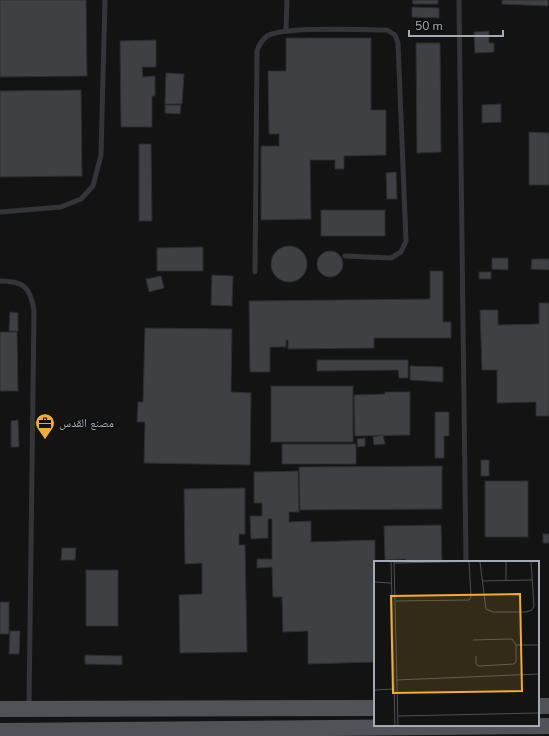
<svg xmlns="http://www.w3.org/2000/svg" width="549" height="736" viewBox="0 0 549 736" font-family="'Nunito Sans','Noto Naskh Arabic',sans-serif">
	<style>
		.building { fill: #3f4044; stroke: #2d2d30 }
		.lines { fill: none; stroke-linecap: round; stroke-linejoin: round }
		.service { stroke: #343539; stroke-width: 5 }
		.primary { stroke: #505258; stroke-width: 16 }
		.labels { text-anchor: middle; stroke-width: 3; stroke-linejoin: round; paint-order: stroke }
		.poi-label { font-size: 12px; fill: #a4aab5; stroke: #0e0e0f; text-anchor: start }
		.inset-road { fill: none; stroke: #4d4f54; stroke-width: 1 }
		.view { fill: #f0ad2f; fill-opacity: 0.15; stroke: #f0ad2f; stroke-width: 2 }
		.inset-edge { fill: none; stroke: #a4aab5; stroke-width: 2 }
	</style>
	<rect width="100%" height="100%" fill="#131314"/>
	<g class="building">
		<path d="M 0,0 L 86,0 L 87,76 L 0,77 Z"/>
		<path d="M 412,0 L 438,0 L 438,4 L 413,4 Z"/>
		<path d="M 502,0 L 548,0 L 548,6 L 502,4 Z"/>
		<path d="M 412,7 L 439,8 L 439,18 L 412,17 Z"/>
		<path d="M 489,31 L 489,43 L 494,43 L 494,52 L 475,53 L 474,32 Z"/>
		<path d="M 286,38 L 371,38 L 371,110 L 386,110 L 386,155 L 344,156 L 344,169 L 335,169 L 335,160 L 310,160 L 311,219 L 261,220 L 261,146 L 279,146 L 279,134 L 269,134 L 268,71 L 286,71 Z"/>
		<path d="M 156,40 L 156,67 L 142,67 L 143,77 L 155,76 L 155,96 L 152,96 L 152,127 L 121,127 L 120,41 Z"/>
		<path d="M 416,43 L 440,43 L 441,152 L 417,153 Z"/>
		<path d="M 166,73 L 184,74 L 182,104 L 165,104 Z"/>
		<path d="M 81,90 L 82,176 L 0,177 L 0,91 Z"/>
		<path d="M 501,104 L 501,122 L 482,123 L 482,105 Z"/>
		<path d="M 165,105 L 181,105 L 180,114 L 165,113 Z"/>
		<path d="M 529,132 L 549,133 L 549,185 L 529,185 Z"/>
		<path d="M 139,144 L 151,144 L 152,221 L 139,221 Z"/>
		<path d="M 396,172 L 397,199 L 387,199 L 386,173 Z"/>
		<rect x="321" y="210" width="64" height="26"/>
		<circle cx="289" cy="264" r="18"/>
		<path d="M 203,247 L 203,271 L 157,271 L 157,248 Z"/>
		<circle cx="330" cy="264" r="13"/>
		<path d="M 492,258 L 508,258 L 508,270 L 492,269 Z"/>
		<path d="M 532,259 L 549,259 L 549,270 L 531,269 Z"/>
		<path d="M 430,271 L 443,271 L 443,322 L 451,322 L 451,338 L 374,338 L 374,348 L 288,349 L 288,340 L 286,340 L 286,347 L 270,347 L 270,372 L 250,372 L 249,301 L 430,299 Z"/>
		<rect x="479" y="272" width="12" height="7"/>
		<path d="M 212,275 L 233,276 L 232,306 L 211,305 Z"/>
		<path d="M 161,276 L 164,288 L 149,292 L 146,279 Z"/>
		<path d="M 539,303 L 549,303 L 549,416 L 536,416 L 536,402 L 497,403 L 497,370 L 482,370 L 480,310 L 498,310 L 498,325 L 539,324 Z"/>
		<path d="M 10,312 L 18,313 L 18,331 L 9,331 Z"/>
		<path d="M 145,328 L 232,329 L 231,392 L 251,393 L 250,465 L 144,463 L 145,422 L 137,422 L 138,402 L 143,402 Z"/>
		<path d="M 0,332 L 17,332 L 18,391 L 0,391 Z"/>
		<path d="M 317,360 L 408,360 L 408,378 L 399,378 L 398,370 L 317,371 Z"/>
		<path d="M 410,366 L 443,367 L 443,382 L 410,380 Z"/>
		<rect x="271" y="386" width="82" height="56"/>
		<path d="M 385,392 L 410,392 L 410,435 L 355,436 L 354,395 L 385,394 Z"/>
		<path d="M 435,412 L 449,412 L 449,436 L 444,436 L 444,458 L 435,458 Z"/>
		<path d="M 18,420 L 19,447 L 11,447 L 11,421 Z"/>
		<path d="M 383,435 L 385,444 L 374,445 L 373,437 Z"/>
		<path d="M 365,438 L 365,446 L 358,447 L 357,439 Z"/>
		<rect x="282" y="444" width="74" height="20"/>
		<rect x="481" y="460" width="8" height="16"/>
		<path d="M 442,466 L 442,509 L 300,510 L 299,467 Z"/>
		<path d="M 298,471 L 299,512 L 289,512 L 289,522 L 311,521 L 311,542 L 375,540 L 375,662 L 308,664 L 308,631 L 283,632 L 282,597 L 273,597 L 272,567 L 257,568 L 257,559 L 272,559 L 272,519 L 268,519 L 268,538 L 251,539 L 250,516 L 262,516 L 262,503 L 254,503 L 254,472 Z"/>
		<rect x="485" y="481" width="43" height="56"/>
		<path d="M 245,488 L 245,534 L 239,534 L 239,545 L 245,545 L 247,652 L 180,653 L 179,595 L 202,594 L 202,563 L 185,564 L 184,489 Z"/>
		<path d="M 441,525 L 442,562 L 405,562 L 405,559 L 385,560 L 384,526 Z"/>
		<rect x="543" y="534" width="6" height="9"/>
		<path d="M 62,548 L 76,548 L 75,560 L 61,560 Z"/>
		<rect x="86" y="570" width="32" height="56"/>
		<rect x="0" y="602" width="9" height="32"/>
		<path d="M 10,631 L 20,631 L 19,654 L 9,654 Z"/>
		<path d="M 85,655 L 122,656 L 122,665 L 85,664 Z"/>
	</g>
	<g class="lines">
		<g class="service">
			<path d="M 459,0 L 466,562"/>
			<path d="M 286,30 L 287,0"/>
			<path d="M 0,212 L 61,207 L 81,199 L 93,186 L 101,155 L 105,0"/>
			<path d="M 255,272 L 257,51 C 259,45 262,40 267,36 C 284,26 364,30 387,30 L 395,35 L 398,43 L 406,241 L 401,252 L 391,258 L 345,256"/>
			<path d="M 0,281 C 24,281 30,287 34,310 L 29,707"/>
		</g>
		<g class="primary">
			<path d="M 538,706 L 549,706"/>
			<path d="M 0,709 L 375,708"/>
			<path d="M 0,731 L 549,726"/>
		</g>
	</g>
	<defs>
		<symbol id="office-pin" viewBox="-11 -11 22 30"><path d="M0 17L-7.5 6A9.5 9.5 0 1 1 7.5 6Z" fill="#f0ad2f" stroke="#0e0e0f"/><path d="M-6-3h4V-5.5h4V-3h4V5H-6ZM-1-4.5V-3h2v-1.5ZM-6 0V1H6V0Z" fill="#111"/></symbol>
	</defs>
	<g fill-rule="evenodd">
		<use href="#office-pin" x="34" y="412" width="22" height="30"/>
	</g>
	<g class="labels">
		<g class="poi-label">
			<text x="59" y="427">مصنع القدس</text>
		</g>
	</g>
	<g transform="translate(374 561)">
		<rect width="165" height="165" fill="#131314"/>
		<path class="inset-road" d="M 17,0 L 21,165M 20,0 L 24,165M 132,0 L 132,19M 106,1 L 112,48 L 119,51 L 152,51 L 158,49 L 160,45 L 157,0M 20,2 L 112,0M 108,20 L 159,19M 0,21 L 17,22M 22,40 L 95,39 L 97,36 L 95,1M 99,79 L 138,78 L 142,84 L 142,101 L 140,103 L 105,105 L 102,103 L 102,95M 142,84 L 165,84M 22,119 L 165,113M 0,129 L 20,128M 24,155 L 165,152"/>
		<path class="view" d="M 146,33 L 148,130 L 19,132 L 17,35 Z"/>
		<rect width="165" height="165" class="inset-edge"/>
	</g>
	<path d="M409 30v6h94v-6" fill="none" stroke="#a4aab5" stroke-width="2"/>
	<text x="415" y="30" font-size="12" fill="#a4aab5" stroke="#0e0e0f" stroke-width="3" paint-order="stroke">50 m</text>
</svg>
